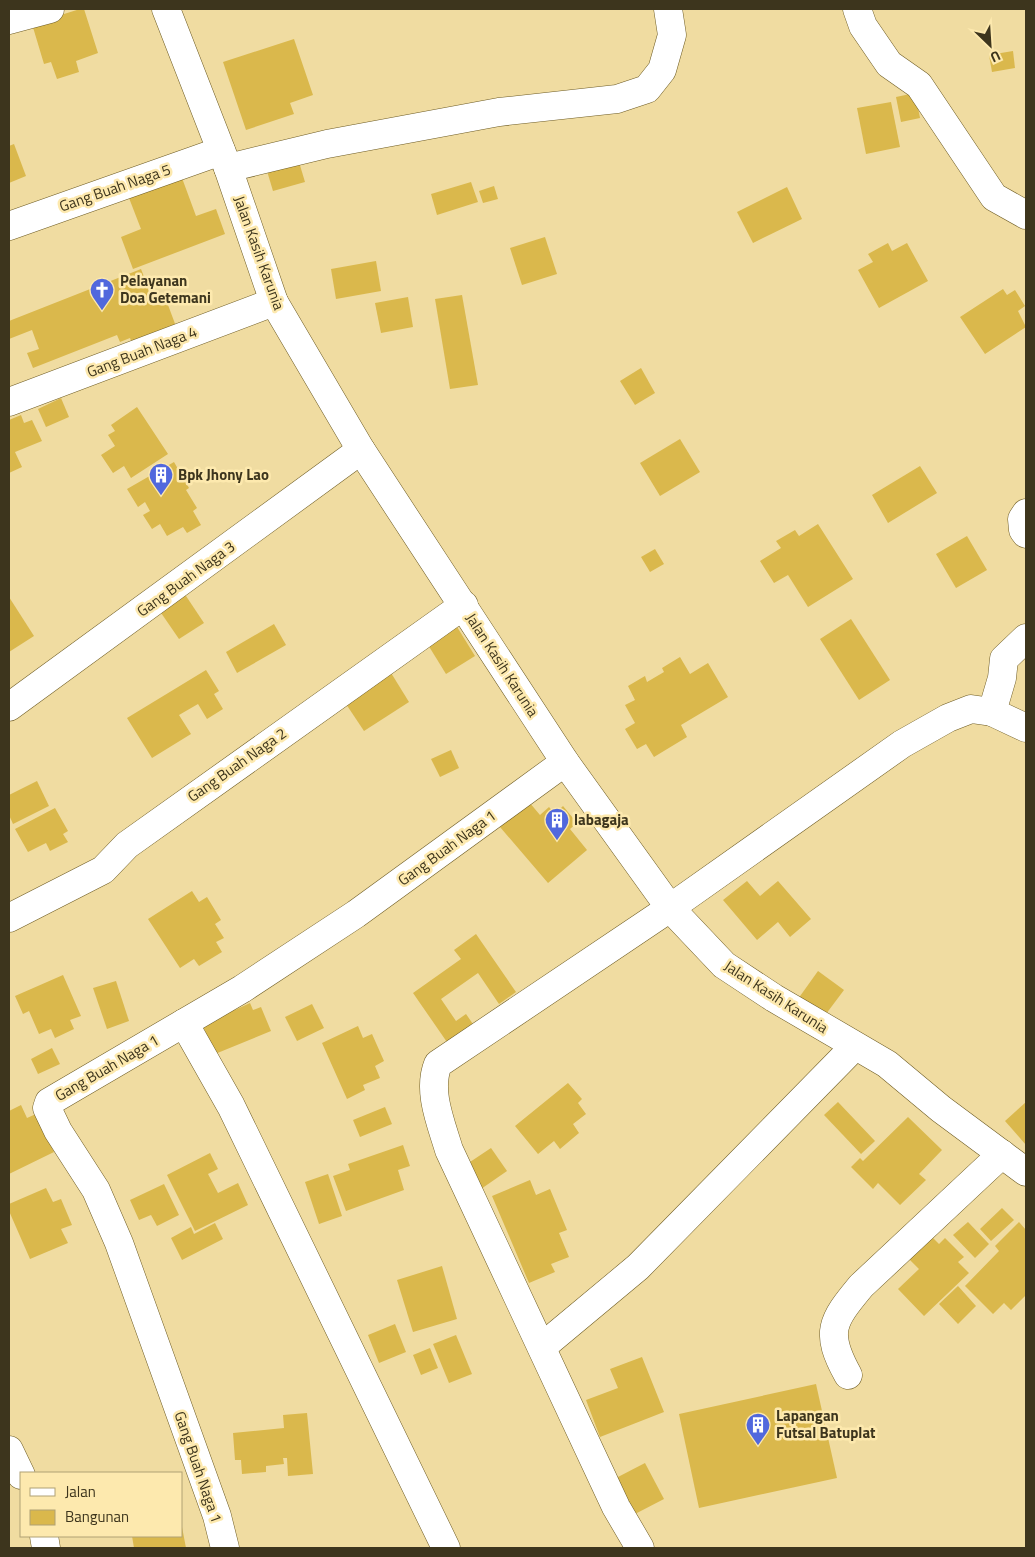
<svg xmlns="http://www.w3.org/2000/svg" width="1035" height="1557" viewBox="0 0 1035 1557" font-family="'Titillium Web',sans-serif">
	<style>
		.building { fill: #dab84c }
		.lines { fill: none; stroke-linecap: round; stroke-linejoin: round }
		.minor-casing { stroke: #6e5c24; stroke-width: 29 }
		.minor { stroke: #fff; stroke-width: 28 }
		.labels { text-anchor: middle; stroke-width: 5; stroke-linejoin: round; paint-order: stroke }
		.street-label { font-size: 15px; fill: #3d351d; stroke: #fde9ae }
		.poi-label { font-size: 15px; font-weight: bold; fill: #3d351d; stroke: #fde9ae; text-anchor: start }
	</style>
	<rect width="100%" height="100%" fill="#f0dca1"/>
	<g class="building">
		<path d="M 80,9 L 84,9 L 98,53 L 76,61 L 79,72 L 57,79 L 51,62 L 44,64 L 32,24 Z"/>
		<path d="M 294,39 L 313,95 L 290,103 L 294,114 L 246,130 L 223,62 Z"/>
		<path d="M 1013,51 L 1015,68 L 992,72 L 989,55 Z"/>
		<path d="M 915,93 L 920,118 L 901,122 L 896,97 Z"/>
		<path d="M 891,102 L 900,147 L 866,154 L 857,108 Z"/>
		<path d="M 14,144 L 26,176 L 9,183 L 9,146 Z"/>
		<path d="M 299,162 L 305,182 L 273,191 L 267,171 Z"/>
		<path d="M 182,178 L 196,216 L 216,209 L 225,234 L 133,269 L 121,237 L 141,229 L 129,198 Z"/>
		<path d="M 471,182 L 478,202 L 437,215 L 431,194 Z"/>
		<path d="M 494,186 L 498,199 L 483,203 L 479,191 Z"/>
		<path d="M 787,187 L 802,219 L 753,243 L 737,212 Z"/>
		<path d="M 545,237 L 557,274 L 522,285 L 510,248 Z"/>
		<path d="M 888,243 L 892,251 L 907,243 L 928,281 L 879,308 L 858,270 L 873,262 L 868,254 Z"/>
		<path d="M 376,261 L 381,291 L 336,299 L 331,269 Z"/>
		<path d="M 141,269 L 154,302 L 165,297 L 177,329 L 133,346 L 130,338 L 120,342 L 117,335 L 33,368 L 27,353 L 39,349 L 32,330 L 9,339 L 9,321 Z"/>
		<path d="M 1003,289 L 1007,295 L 1015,290 L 1025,306 L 1018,311 L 1026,327 L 985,354 L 960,317 Z"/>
		<path d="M 462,295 L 478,385 L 450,389 L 435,299 Z"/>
		<path d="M 408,297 L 413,327 L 381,333 L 375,303 Z"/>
		<path d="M 641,368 L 655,393 L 635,405 L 620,381 Z"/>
		<path d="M 61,398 L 69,417 L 46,427 L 38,409 Z"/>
		<path d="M 137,407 L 168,454 L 131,478 L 124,466 L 113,473 L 101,455 L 115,446 L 108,435 L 115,431 L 111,425 Z"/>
		<path d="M 21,415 L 24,423 L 32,420 L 42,441 L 15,452 L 22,467 L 9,473 L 9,420 Z"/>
		<path d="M 680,439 L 700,472 L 660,496 L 640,463 Z"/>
		<path d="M 174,462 L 189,488 L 186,490 L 197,508 L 193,511 L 201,525 L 187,533 L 183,527 L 167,536 L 160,524 L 152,529 L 143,515 L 150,511 L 145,502 L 138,507 L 127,489 Z"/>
		<path d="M 920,466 L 937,493 L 888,523 L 872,495 Z"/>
		<path d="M 818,524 L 853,579 L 808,607 L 788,575 L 774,583 L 760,561 L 781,548 L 776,541 L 795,530 L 799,536 Z"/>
		<path d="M 967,536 L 987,570 L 956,588 L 936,554 Z"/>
		<path d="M 655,549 L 664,564 L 650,572 L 641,557 Z"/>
		<path d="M 182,590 L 204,623 L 179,639 L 157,607 Z"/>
		<path d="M 9,597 L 34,636 L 9,652 Z"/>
		<path d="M 851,619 L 890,680 L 859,700 L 820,639 Z"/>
		<path d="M 454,622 L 475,656 L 446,674 L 425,640 Z"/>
		<path d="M 274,624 L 286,645 L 237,673 L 226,652 Z"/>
		<path d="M 680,657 L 690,674 L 708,663 L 728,697 L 681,725 L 687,737 L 654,757 L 646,744 L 637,749 L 625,729 L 635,723 L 625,705 L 635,700 L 628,686 L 645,676 L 647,682 L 664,672 L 662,668 Z"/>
		<path d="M 388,668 L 409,702 L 364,731 L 342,698 Z"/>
		<path d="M 206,670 L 219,691 L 214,694 L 223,709 L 207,719 L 198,704 L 179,715 L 191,734 L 152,758 L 127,718 Z"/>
		<path d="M 451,750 L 459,768 L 440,777 L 431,759 Z"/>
		<path d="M 37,781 L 49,806 L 13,824 L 9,815 L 9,795 Z"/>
		<path d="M 529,802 L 540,815 L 549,807 L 555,814 L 563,806 L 577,823 L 570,829 L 587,850 L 548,883 L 500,827 Z"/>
		<path d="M 55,808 L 68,831 L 63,834 L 68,842 L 50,851 L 46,843 L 28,852 L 15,829 Z"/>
		<path d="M 747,881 L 760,896 L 778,881 L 811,919 L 790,937 L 778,922 L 757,940 L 723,900 Z"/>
		<path d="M 192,891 L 199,902 L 207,897 L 221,920 L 215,924 L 224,938 L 216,942 L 222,952 L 199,966 L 194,959 L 180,968 L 148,919 Z"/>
		<path d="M 476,934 L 516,992 L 499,1004 L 478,973 L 441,999 L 456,1021 L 466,1014 L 475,1027 L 449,1045 L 413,993 L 461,959 L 454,950 Z"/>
		<path d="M 818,971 L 844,990 L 823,1018 L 798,999 Z"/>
		<path d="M 63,975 L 81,1016 L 70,1020 L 74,1029 L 55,1038 L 51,1029 L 39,1034 L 29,1011 L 23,1014 L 15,996 Z"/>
		<path d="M 116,981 L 129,1021 L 107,1029 L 93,988 Z"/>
		<path d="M 250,1003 L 253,1010 L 261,1007 L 271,1031 L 215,1054 L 202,1024 L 232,1004 L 235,1010 Z"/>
		<path d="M 312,1004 L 324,1028 L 297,1041 L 285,1017 Z"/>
		<path d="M 358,1026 L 363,1038 L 372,1034 L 384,1061 L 375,1066 L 380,1078 L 363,1085 L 365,1090 L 347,1099 L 322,1043 Z"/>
		<path d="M 52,1048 L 60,1064 L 38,1074 L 31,1059 Z"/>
		<path d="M 568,1083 L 582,1099 L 578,1103 L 586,1114 L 573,1124 L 579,1133 L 560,1149 L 554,1141 L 538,1154 L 515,1126 Z"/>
		<path d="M 838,1102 L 875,1141 L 861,1154 L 824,1115 Z"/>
		<path d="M 1026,1102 L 1026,1145 L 1005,1121 Z"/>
		<path d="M 21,1105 L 27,1118 L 36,1114 L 54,1152 L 9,1174 L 9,1111 Z"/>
		<path d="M 385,1107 L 392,1124 L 360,1137 L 353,1120 Z"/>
		<path d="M 908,1117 L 942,1150 L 919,1174 L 926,1180 L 900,1205 L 878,1183 L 873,1189 L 851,1167 L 860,1158 L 863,1161 Z"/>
		<path d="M 403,1145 L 410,1166 L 398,1170 L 404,1190 L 346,1211 L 333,1176 L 350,1170 L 348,1164 Z"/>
		<path d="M 491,1148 L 507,1171 L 481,1189 L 464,1166 Z"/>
		<path d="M 210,1153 L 218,1169 L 208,1174 L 218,1193 L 238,1183 L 248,1205 L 195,1231 L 167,1175 Z"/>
		<path d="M 328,1174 L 342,1216 L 319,1224 L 305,1182 Z"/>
		<path d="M 530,1180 L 536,1195 L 550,1189 L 567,1230 L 559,1233 L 569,1257 L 551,1264 L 555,1272 L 529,1283 L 492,1196 Z"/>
		<path d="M 164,1184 L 179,1215 L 157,1226 L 151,1215 L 139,1220 L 130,1200 Z"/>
		<path d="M 46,1188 L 53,1202 L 61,1199 L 72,1225 L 61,1229 L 68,1243 L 30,1259 L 9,1211 L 9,1204 Z"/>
		<path d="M 1002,1208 L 1014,1220 L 991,1241 L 980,1229 Z"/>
		<path d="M 968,1222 L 989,1244 L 975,1258 L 953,1235 Z"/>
		<path d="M 1019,1222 L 1026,1230 L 1026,1295 L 1011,1310 L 1004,1303 L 993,1314 L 965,1286 L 999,1251 L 995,1246 Z"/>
		<path d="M 215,1223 L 223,1239 L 182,1260 L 171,1238 L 191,1227 L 194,1234 Z"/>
		<path d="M 931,1236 L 939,1244 L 945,1238 L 964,1257 L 958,1262 L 969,1273 L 924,1316 L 898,1289 L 919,1269 L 908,1258 Z"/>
		<path d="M 442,1266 L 457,1319 L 413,1332 L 397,1280 Z"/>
		<path d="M 958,1286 L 976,1306 L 958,1324 L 939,1304 Z"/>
		<path d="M 395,1324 L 406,1352 L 379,1363 L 368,1335 Z"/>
		<path d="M 456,1335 L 472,1374 L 449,1383 L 433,1344 Z"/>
		<path d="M 430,1348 L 438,1368 L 421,1375 L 413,1355 Z"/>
		<path d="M 642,1357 L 664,1412 L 600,1437 L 586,1400 L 618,1388 L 610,1369 Z"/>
		<path d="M 816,1384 L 837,1478 L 699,1508 L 679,1414 Z"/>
		<path d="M 307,1413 L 313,1474 L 288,1476 L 287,1458 L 283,1458 L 284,1464 L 266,1466 L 266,1472 L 242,1474 L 241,1460 L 235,1460 L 233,1433 L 284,1428 L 283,1415 Z"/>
		<path d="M 645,1463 L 664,1499 L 635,1514 L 616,1478 Z"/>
		<path d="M 182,1527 L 186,1548 L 134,1548 L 132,1536 L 181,1536 Z"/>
	</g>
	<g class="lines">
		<defs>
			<g id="minor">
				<path d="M 166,9 L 228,168 L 274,302 L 361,450 L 565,762 L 670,908 L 724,965 L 774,998 L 887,1064 L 941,1109 L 1026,1172"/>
				<path d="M 857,9 L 863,26 L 889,64 L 919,85 L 994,197 L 1026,215"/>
				<path d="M 9,20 L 50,9"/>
				<path d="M 228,168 L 327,144 L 499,112 L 617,99 L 647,89 L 662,70 L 672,35 L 668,9"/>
				<path d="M 9,226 L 221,151"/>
				<path d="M 9,402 L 274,302"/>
				<path d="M 1026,513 L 1022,519 L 1023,530 L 1026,534"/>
				<path d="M 9,707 L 361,450"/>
				<path d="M 992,712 L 1002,678 L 1004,659 L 1026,638"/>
				<path d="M 9,918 L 103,870 L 127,845 L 464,605"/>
				<path d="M 184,1023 L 231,1106 L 446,1548"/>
				<path d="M 542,1347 L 638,1267 L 855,1046"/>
				<path d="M 848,1375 C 824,1332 832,1321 861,1286 L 1002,1154"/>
				<path d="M 9,1450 L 21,1475"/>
				<path d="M 44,1536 L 46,1548"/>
				<path d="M 225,1548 L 217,1516 L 119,1243 L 96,1190 L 58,1131 L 47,1108 L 49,1102 L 242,989 L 356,914 L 565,762"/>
				<path d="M 640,1548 L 616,1507 L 449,1150 C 441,1123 427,1091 438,1064 L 670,908 L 902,744 L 948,718 L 971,709 L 992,712 L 1026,728"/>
			</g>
		</defs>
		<use href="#minor" class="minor-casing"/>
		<use href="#minor" class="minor"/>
	</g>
	<defs>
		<symbol id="church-pin" viewBox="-11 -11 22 30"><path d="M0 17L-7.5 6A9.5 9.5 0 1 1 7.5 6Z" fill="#5168dd" stroke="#fde9ae"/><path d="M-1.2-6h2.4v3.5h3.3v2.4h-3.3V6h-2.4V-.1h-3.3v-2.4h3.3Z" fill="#fff"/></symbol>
		<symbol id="building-pin" viewBox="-11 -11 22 30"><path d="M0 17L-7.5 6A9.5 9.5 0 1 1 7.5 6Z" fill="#5168dd" stroke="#fde9ae"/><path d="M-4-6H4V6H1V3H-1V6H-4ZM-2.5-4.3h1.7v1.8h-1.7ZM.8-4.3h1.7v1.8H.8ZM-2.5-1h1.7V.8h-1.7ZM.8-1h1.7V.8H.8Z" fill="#fff"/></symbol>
	</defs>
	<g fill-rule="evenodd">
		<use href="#church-pin" x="88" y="276" width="28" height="38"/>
		<use href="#building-pin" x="147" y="461" width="28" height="38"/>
		<use href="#building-pin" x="543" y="806" width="28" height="38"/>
		<use href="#building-pin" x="744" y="1411" width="28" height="38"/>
	</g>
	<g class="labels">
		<g class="street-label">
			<text transform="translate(115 188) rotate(-19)" y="5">Gang Buah Naga 5</text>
			<text transform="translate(259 253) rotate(70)" y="5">Jalan Kasih Karunia</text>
			<text transform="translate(142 352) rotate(-21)" y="5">Gang Buah Naga 4</text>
			<text transform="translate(186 579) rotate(-36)" y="5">Gang Buah Naga 3</text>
			<text transform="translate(502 665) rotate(57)" y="5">Jalan Kasih Karunia</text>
			<text transform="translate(237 765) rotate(-35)" y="5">Gang Buah Naga 2</text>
			<text transform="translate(447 848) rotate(-36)" y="5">Gang Buah Naga 1</text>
			<text transform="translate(776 997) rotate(33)" y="5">Jalan Kasih Karunia</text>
			<text transform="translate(107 1068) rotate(-30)" y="5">Gang Buah Naga 1</text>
			<text transform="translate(198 1467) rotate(71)" y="5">Gang Buah Naga 1</text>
		</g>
		<g class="poi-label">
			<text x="120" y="286">Pelayanan<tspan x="120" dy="17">Doa Getemani</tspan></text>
			<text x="178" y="480">Bpk Jhony Lao</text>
			<text x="574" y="825">labagaja</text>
			<text x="776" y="1421">Lapangan<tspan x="776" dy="17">Futsal Batuplat</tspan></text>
		</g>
	</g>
	<rect width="1035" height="1557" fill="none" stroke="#3d351d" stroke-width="20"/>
	<rect x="20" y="1472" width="162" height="65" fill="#fde9ae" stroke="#b0a174"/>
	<rect x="30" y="1488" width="25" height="8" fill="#ffffff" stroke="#b0a174"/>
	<text x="65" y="1497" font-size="15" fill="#3d351d">Jalan</text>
	<rect x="30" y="1510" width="25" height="15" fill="#dab84c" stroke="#b0a174"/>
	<text x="65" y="1522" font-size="15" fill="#3d351d">Bangunan</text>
	<g transform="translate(990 45) rotate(155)" stroke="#fde9ae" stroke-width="4" paint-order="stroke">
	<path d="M0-4L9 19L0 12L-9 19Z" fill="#3d351d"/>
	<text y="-8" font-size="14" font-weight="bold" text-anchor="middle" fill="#3d351d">U</text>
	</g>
</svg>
